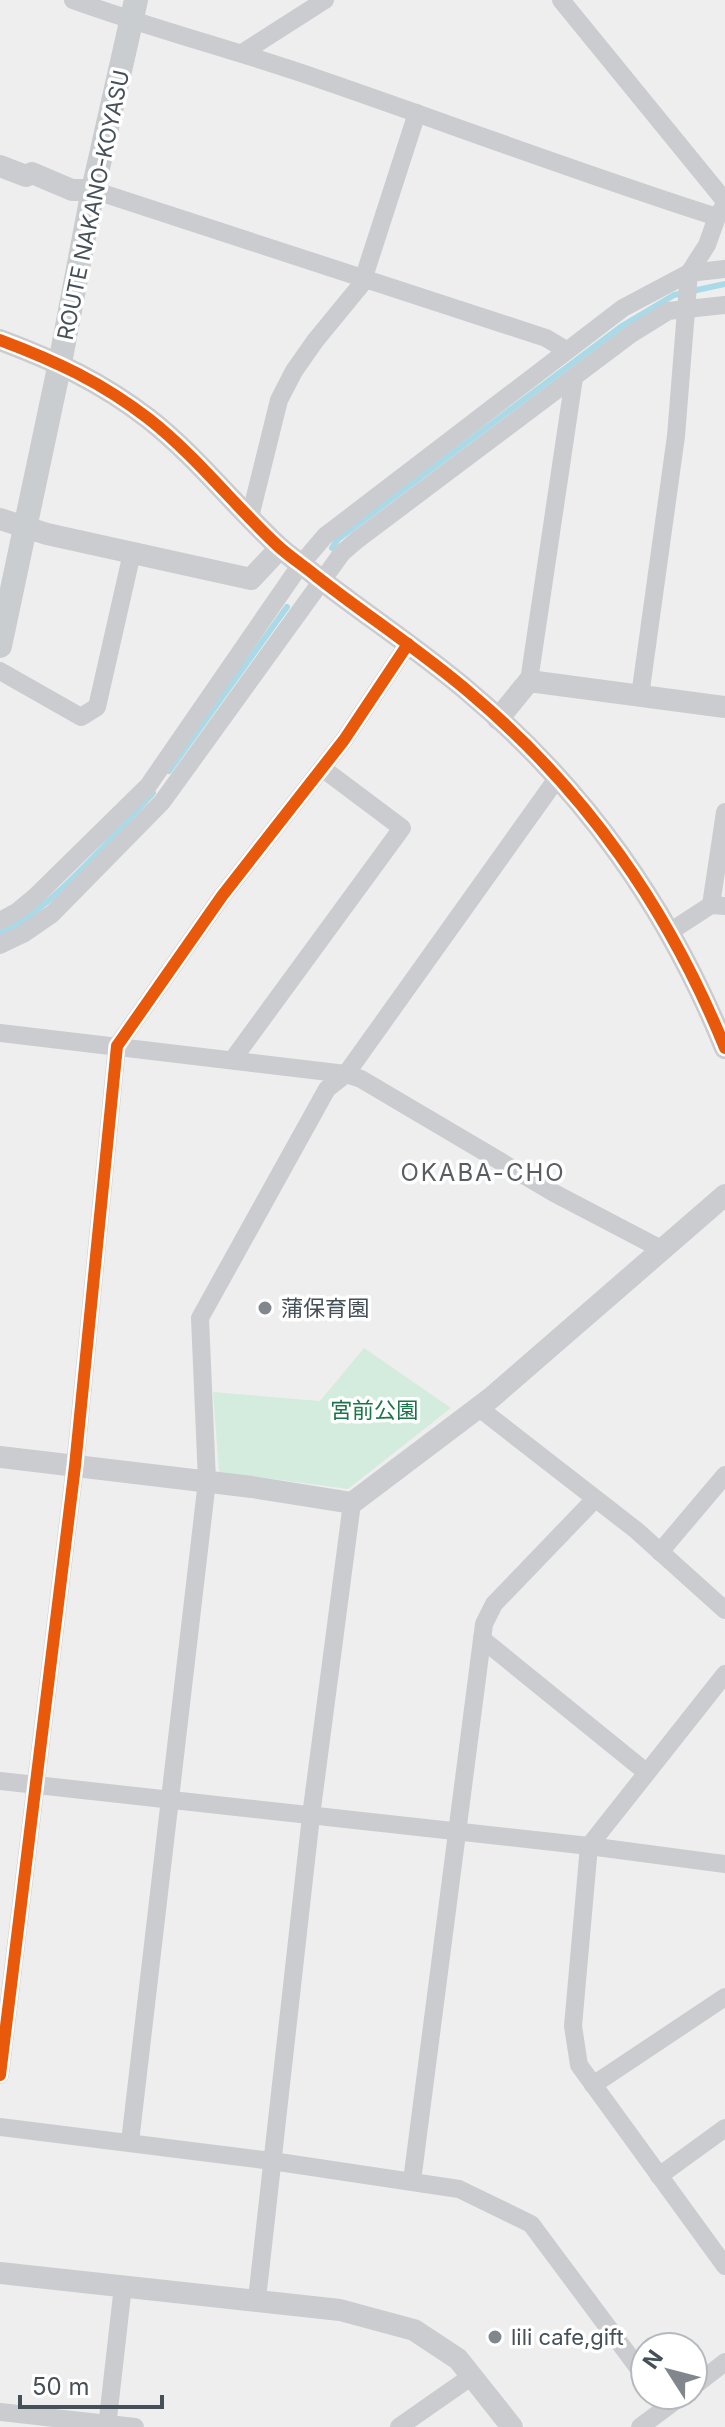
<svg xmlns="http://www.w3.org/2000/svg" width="725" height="2427" viewBox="0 0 725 2427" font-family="Inter,'Noto Sans JP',sans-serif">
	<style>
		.green { fill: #d4ecde }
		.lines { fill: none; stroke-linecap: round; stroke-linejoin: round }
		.stream { stroke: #aadae8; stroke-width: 6 }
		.minor { stroke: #cacccf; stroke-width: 18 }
		.tertiary { stroke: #cacccf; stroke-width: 22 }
		.secondary { stroke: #cacdcf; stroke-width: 24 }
		.cycleway-casing { stroke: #fff; stroke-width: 17 }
		.cycleway { stroke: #e8590c; stroke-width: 12 }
		.poi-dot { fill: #81878d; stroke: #fff; stroke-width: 3 }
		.labels { text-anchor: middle; stroke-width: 7; stroke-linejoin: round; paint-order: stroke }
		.street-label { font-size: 22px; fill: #465059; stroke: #fff }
		.poi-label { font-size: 22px; fill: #465059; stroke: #fff; text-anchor: start }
		.park-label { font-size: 22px; fill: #1c754a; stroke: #fff }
		.neighbourhood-label { font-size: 24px; letter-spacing: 2px; fill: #5a5d61; stroke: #fff }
	</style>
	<rect width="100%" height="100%" fill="#efeeee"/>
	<path class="green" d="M 364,1348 L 451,1408 L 348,1489 L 219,1472 L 213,1392 L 320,1401 Z"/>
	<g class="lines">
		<g class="stream">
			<path d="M 332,548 L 338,539 L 622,326 L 674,295 L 725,284"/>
			<path d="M 169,771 L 287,607"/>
			<path d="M 0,933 C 45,916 118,831 153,793"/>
		</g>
		<g class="minor">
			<path d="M 73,0 C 153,29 235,50 316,78 C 450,124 582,174 717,217"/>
			<path d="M 561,0 L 725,201"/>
			<path d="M 242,53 L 325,0"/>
			<path d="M 93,190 L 546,338 L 566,350"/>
			<path d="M 363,280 L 417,113"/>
			<path d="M 250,517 L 279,400 L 294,371 L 315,341 L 365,280"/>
			<path d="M 0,671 L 81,717 L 97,707 L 132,553"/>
			<path d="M 529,681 L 574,378"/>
			<path d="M 640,696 L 676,436 L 689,273 L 707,245 L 717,217 L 725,204"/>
			<path d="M 711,905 L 725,812"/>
			<path d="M 0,921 L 18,911 L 36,896 L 148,786 L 301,564 L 325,536 L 623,308 L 689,273 L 725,269"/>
			<path d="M 671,931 L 711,905 L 725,906"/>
			<path d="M 0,945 L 23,934 L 52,914 L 162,802 L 342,553 L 357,540 L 631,334 L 668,311 L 725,305"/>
			<path d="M 0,1033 L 346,1074 L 361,1079 L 554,1193 L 661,1249"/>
			<path d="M 233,1059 L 402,828 L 322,768"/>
			<path d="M 479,1408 L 636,1530 L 725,1610"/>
			<path d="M 660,1552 L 725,1475"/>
			<path d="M 482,1639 L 646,1772"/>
			<path d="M 725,1674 L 589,1846 L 573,2026 L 579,2065 L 725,2266"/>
			<path d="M 0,1781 L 589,1846 L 725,1864"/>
			<path d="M 0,2075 L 75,1466 L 117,1046 L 222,896 L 344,740 L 408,644"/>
			<path d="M 593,2085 L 725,1997"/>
			<path d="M 0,2127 L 272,2161 L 459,2189 L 531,2224 L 645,2377"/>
			<path d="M 130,2142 L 207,1481 L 200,1318 L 327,1089 L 346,1074 L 558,777"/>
			<path d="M 659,2176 L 725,2128"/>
			<path d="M 412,2181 L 484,1624 L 494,1604 L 595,1499"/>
			<path d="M 257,2299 L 311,1816 L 352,1503"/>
			<path d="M 693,2387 L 725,2362"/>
			<path d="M 0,2412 L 135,2427"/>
			<path d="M 107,2427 L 123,2286"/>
			<path d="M 399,2427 L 472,2376"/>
			<path d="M 640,2427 L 683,2395"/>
		</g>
		<g class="tertiary">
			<path d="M 0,166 L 26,176 L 32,173 L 72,190 L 93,190"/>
			<path d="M 0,340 C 56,361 101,382 149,419 C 196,456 234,505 278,546 C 290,557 304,566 316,576 C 367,616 421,651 470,693 C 586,791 668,908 725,1048"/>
			<path d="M 0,519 L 47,534 L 251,579 L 280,548"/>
			<path d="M 498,719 L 529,681 L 725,707"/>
			<path d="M 0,1457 L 252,1487 L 352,1503 L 491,1398 L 725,1195"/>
			<path d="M 0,2273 L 340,2310 L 414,2330 L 458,2359 L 512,2427"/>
		</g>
		<path class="secondary" d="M 0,646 L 60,363 L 93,190 L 136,0"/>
		<defs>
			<g id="cycleway">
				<path d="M 0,340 C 56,361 101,382 149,419 C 196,456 234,505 278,546 C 290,557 304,566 316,576 C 367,616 421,651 470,693 C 586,791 668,908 725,1048"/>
				<path d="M 0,2075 L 75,1466 L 117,1046 L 222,896 L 344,740 L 408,644"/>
			</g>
		</defs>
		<use href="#cycleway" class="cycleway-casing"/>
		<use href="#cycleway" class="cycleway"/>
	</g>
	<g class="poi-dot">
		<circle cx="265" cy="1308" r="8"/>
		<circle cx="495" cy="2337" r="8"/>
	</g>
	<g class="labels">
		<g class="street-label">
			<text transform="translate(93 205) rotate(-78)" y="8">ROUTE NAKANO-KOYASU</text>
		</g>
		<g class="poi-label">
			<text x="281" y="1316">蒲保育園</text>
			<text x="511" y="2345">lili cafe,gift</text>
		</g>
		<g class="park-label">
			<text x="374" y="1418">宮前公園</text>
		</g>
		<g class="neighbourhood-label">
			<text x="483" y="1181">OKABA-CHO</text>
		</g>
	</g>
	<g transform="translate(669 2371) rotate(306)"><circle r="38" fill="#ffffff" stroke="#b5b9bd" stroke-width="2"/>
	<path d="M0-6L14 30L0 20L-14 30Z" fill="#81878d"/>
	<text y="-12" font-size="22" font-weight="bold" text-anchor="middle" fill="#465059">N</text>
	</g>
	<path d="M20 2395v12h142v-12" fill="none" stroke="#465059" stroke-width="4"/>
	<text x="32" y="2395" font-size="24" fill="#465059" stroke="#ffffff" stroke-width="6" paint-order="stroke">50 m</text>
</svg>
